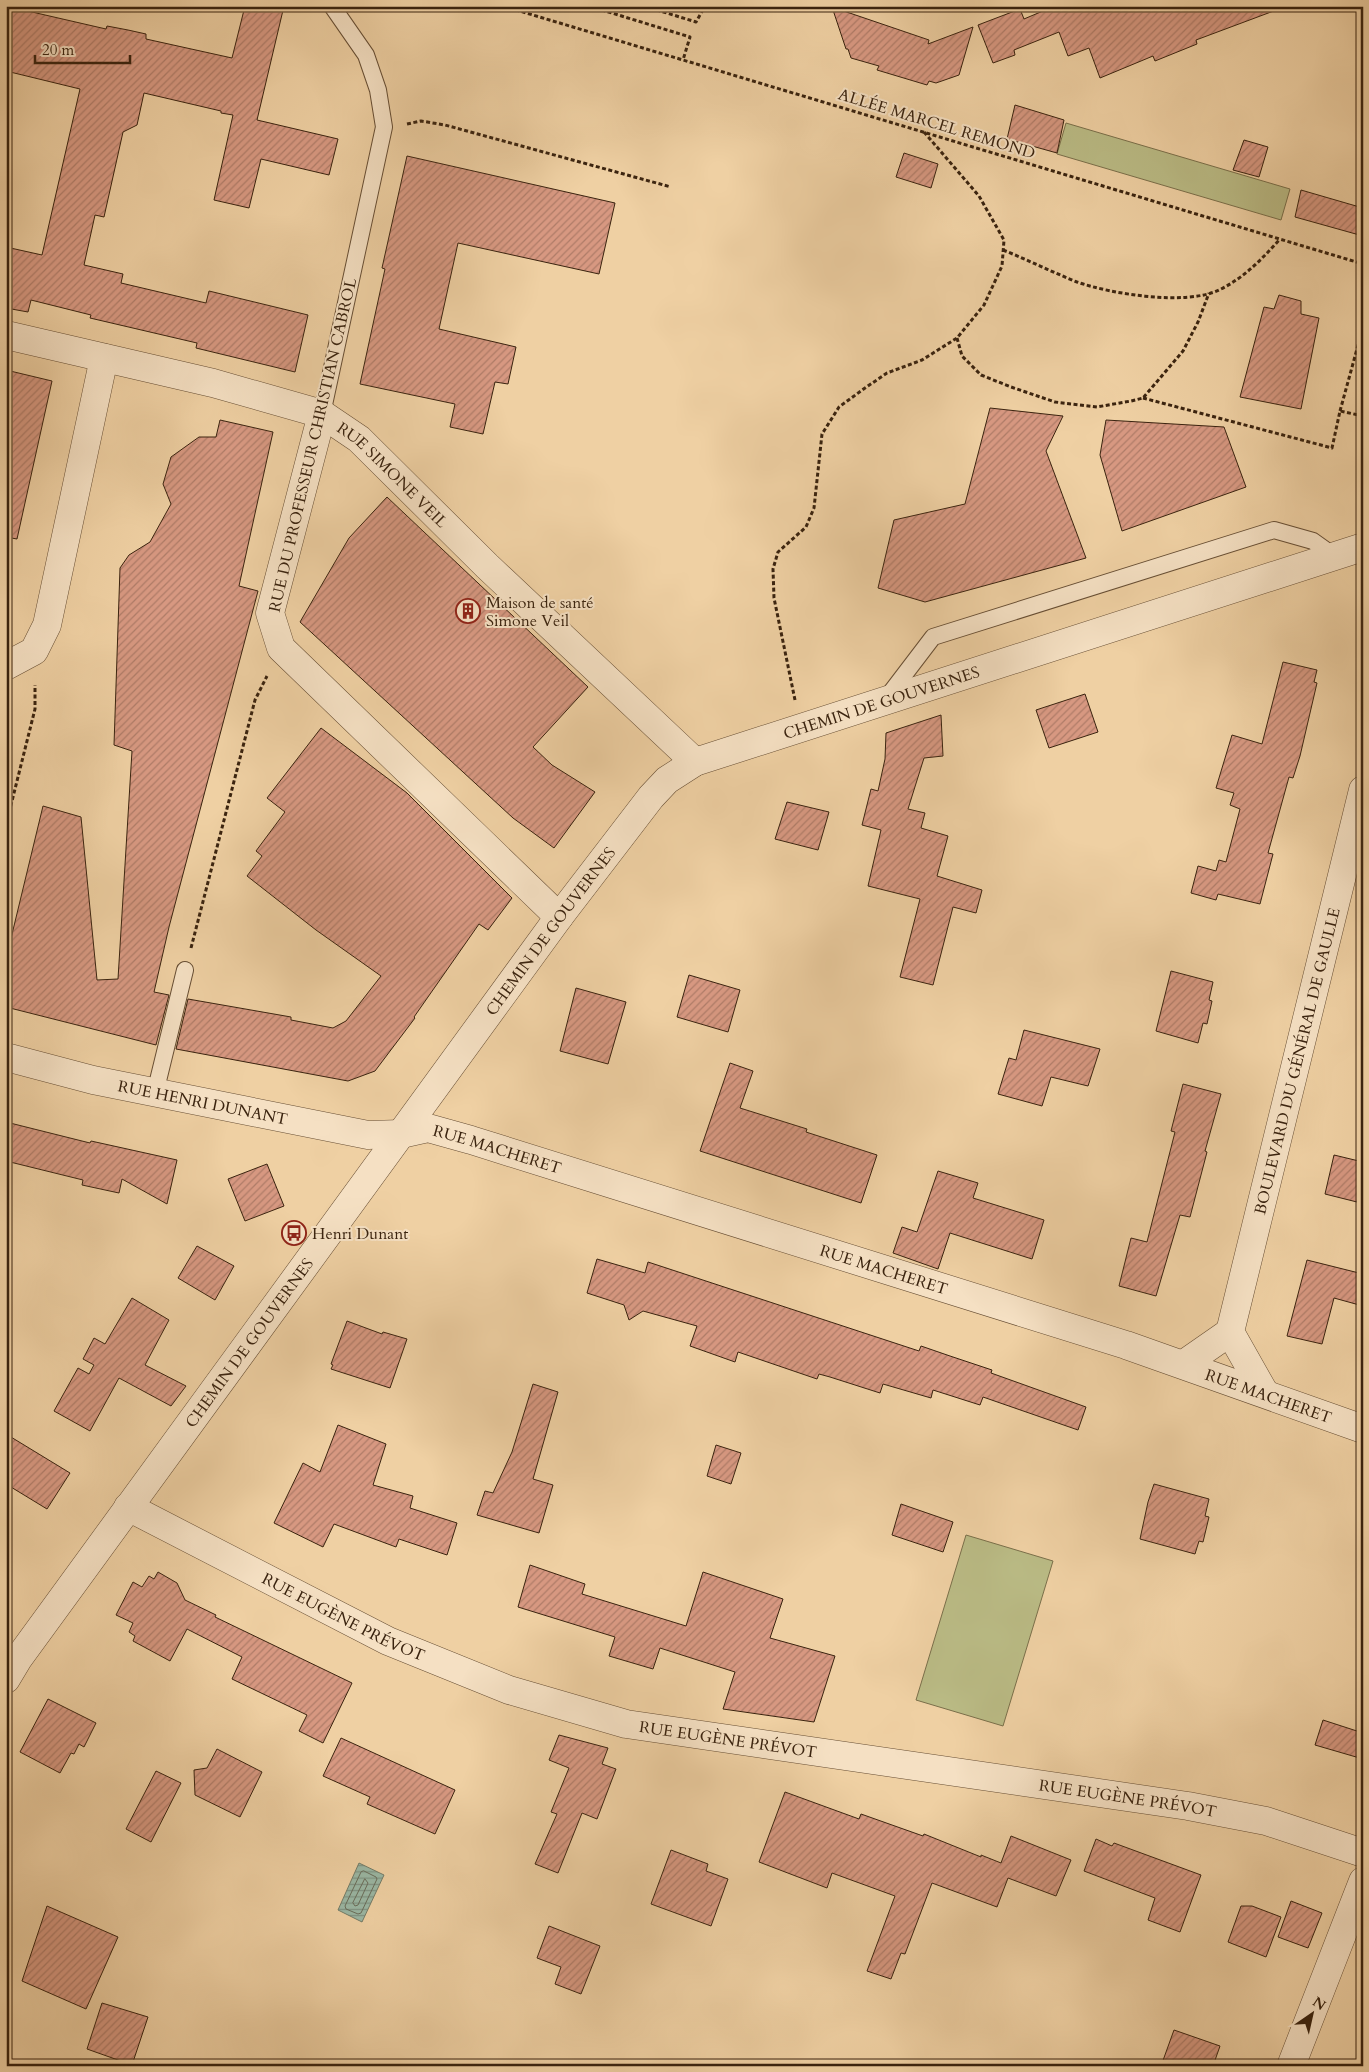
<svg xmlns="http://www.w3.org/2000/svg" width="1369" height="2072" viewBox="0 0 1369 2072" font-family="Cardo,serif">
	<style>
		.garden { fill: #babb85; stroke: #7a6f4a }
		.water { fill: url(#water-rules); stroke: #747c68 }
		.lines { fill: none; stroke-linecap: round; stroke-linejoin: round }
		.shore { stroke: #6a6d5a; stroke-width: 1 }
		.building { fill: url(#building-hatch); stroke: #3a230f }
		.service-casing { stroke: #674e34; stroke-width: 18 }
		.minor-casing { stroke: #674e34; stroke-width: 29 }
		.tertiary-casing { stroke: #674e34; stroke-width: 29 }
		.path { stroke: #3a230f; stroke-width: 3; stroke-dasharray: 4 2.5; stroke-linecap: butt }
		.service { stroke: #f5e0c3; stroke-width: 16 }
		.minor { stroke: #f5e0c3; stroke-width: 28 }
		.tertiary { stroke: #f5e0c3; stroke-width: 28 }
		.labels { text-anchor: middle; stroke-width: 4; stroke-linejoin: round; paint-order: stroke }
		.street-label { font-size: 16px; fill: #3a230f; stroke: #f5e0c3 }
		.poi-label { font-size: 16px; fill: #3a230f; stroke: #f5e0c3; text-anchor: start }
	</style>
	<defs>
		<pattern id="water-rules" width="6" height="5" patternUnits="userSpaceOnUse" patternTransform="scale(1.25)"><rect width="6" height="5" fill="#9ab7a4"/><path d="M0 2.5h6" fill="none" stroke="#7f9484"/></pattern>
		<pattern id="building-hatch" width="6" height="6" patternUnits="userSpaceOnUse" patternTransform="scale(1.25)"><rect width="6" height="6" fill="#d79881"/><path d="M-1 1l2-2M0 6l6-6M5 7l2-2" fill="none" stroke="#af7c68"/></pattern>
	</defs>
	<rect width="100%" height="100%" fill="#efd0a3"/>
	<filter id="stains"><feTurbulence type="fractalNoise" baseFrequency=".004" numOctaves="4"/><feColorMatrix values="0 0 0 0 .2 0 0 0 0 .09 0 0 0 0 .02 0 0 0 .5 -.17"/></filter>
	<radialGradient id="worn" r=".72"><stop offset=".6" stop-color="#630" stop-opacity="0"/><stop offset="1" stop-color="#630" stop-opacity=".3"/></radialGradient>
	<g class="garden">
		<path d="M 1066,123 L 1290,189 L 1281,220 L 1057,154 Z"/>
		<path d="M 966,1535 L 1053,1561 L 1003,1726 L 916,1700 Z"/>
	</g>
	<path class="water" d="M 359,1863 L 384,1875 L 362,1922 L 338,1910 Z"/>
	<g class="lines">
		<g class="shore">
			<path d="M 364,1871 L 376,1877 L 377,1879 L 361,1913 L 358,1914 L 346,1909 L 345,1906 L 361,1872 Z"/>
			<path d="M 365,1879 L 368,1883 L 358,1905 L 355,1906 L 353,1903 Z"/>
		</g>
	</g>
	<g class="building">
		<path d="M 6,6 L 106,29 L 107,26 L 128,30 L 146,34 L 146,39 L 232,58 L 245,6 L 284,6 L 257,120 L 338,139 L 329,175 L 261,159 L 249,208 L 214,200 L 233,115 L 221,113 L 221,111 L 144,93 L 137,125 L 123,132 L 104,217 L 95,215 L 84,265 L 123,274 L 121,283 L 206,303 L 209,291 L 308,315 L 295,372 L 196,348 L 197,343 L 90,318 L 91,315 L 31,300 L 28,312 L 6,308 L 6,247 L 42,255 L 80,89 L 6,71 Z"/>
		<path d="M 1049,6 L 1278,6 L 1279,9 L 1196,40 L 1197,44 L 1155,61 L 1153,56 L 1100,78 L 1089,48 L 1068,56 L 1059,32 L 1014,50 L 1015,55 L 993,63 L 978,25 L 1020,9 L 1024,19 L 1050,8 Z"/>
		<path d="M 832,7 L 929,40 L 928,44 L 973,27 L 959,75 L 936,83 L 929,81 L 927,85 L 877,70 L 879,66 L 851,58 L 848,49 L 846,49 Z"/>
		<path d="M 1015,105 L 1064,120 L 1057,153 L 1007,139 Z"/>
		<path d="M 1244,140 L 1268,147 L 1259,177 L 1233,170 Z"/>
		<path d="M 904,153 L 938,164 L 931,188 L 896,177 Z"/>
		<path d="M 407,156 L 615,203 L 599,274 L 458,243 L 439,329 L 516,347 L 508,384 L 495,382 L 483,434 L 450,427 L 455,404 L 360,384 L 385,269 L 382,268 Z"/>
		<path d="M 1301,190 L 1363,208 L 1363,236 L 1295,217 Z"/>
		<path d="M 1279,295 L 1301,301 L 1301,314 L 1319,318 L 1301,409 L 1240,397 L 1264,307 L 1274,309 Z"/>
		<path d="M 6,370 L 52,381 L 17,539 L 6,537 Z"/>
		<path d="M 990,408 L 1063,416 L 1046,451 L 1086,558 L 925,602 L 878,588 L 894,520 L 965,504 Z"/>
		<path d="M 220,420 L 273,432 L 239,586 L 258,591 L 169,927 L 154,992 L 169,995 L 156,1045 L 6,1007 L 6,959 L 43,806 L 81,817 L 97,980 L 118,979 L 132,751 L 114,745 L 120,568 L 129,555 L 150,542 L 171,504 L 163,484 L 171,457 L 199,437 L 216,437 Z"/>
		<path d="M 1106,420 L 1224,427 L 1246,487 L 1122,531 L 1100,455 Z"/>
		<path d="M 387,497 L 588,687 L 533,747 L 552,765 L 595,792 L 554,848 L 513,818 L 300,622 L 349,538 Z"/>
		<path d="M 1283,662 L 1317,670 L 1314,682 L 1317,683 L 1300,756 L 1293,778 L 1289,777 L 1268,853 L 1273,854 L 1260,904 L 1218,894 L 1216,900 L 1191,893 L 1198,866 L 1216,871 L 1219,860 L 1226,862 L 1240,809 L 1230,805 L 1234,793 L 1216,788 L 1232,735 L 1262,744 Z"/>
		<path d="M 1085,694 L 1098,732 L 1049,748 L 1036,710 Z"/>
		<path d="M 941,715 L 943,756 L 924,758 L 908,809 L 925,813 L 921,828 L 948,836 L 937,876 L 982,890 L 976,913 L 953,907 L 933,985 L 900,977 L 920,899 L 868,886 L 881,830 L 862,825 L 871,789 L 878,791 L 885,759 L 886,733 Z"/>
		<path d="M 321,728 L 407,793 L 512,898 L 488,930 L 479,924 L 414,1017 L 415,1018 L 375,1071 L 348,1081 L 176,1049 L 188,999 L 291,1017 L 291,1020 L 333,1028 L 346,1021 L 381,976 L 316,930 L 247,876 L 262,856 L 256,851 L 285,812 L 267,798 Z"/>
		<path d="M 787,802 L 829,812 L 818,850 L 775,839 Z"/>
		<path d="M 1171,971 L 1213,982 L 1209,1000 L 1212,1001 L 1207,1024 L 1203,1023 L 1198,1043 L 1156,1031 Z"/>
		<path d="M 689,975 L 740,990 L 728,1032 L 677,1017 Z"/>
		<path d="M 576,988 L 626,1002 L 608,1064 L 560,1051 Z"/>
		<path d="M 1024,1030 L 1100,1049 L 1088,1086 L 1051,1077 L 1042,1106 L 998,1094 L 1009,1058 L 1016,1060 Z"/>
		<path d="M 730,1063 L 753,1071 L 740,1108 L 807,1129 L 806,1132 L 877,1155 L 861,1203 L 700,1151 Z"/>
		<path d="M 1183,1084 L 1221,1094 L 1205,1151 L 1207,1152 L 1190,1217 L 1180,1215 L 1156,1296 L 1119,1286 L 1131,1238 L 1147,1242 L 1175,1132 L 1171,1131 Z"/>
		<path d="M 6,1122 L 90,1143 L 91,1141 L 177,1160 L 167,1204 L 122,1179 L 119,1193 L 82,1185 L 83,1180 L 6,1161 Z"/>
		<path d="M 1334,1155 L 1363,1162 L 1363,1179 L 1357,1202 L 1325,1194 Z"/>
		<path d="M 267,1164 L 284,1206 L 245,1221 L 228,1179 Z"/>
		<path d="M 938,1171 L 978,1183 L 973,1198 L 1044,1220 L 1032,1259 L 950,1233 L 938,1269 L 893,1253 L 902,1227 L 917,1232 Z"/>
		<path d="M 197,1246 L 234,1266 L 215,1300 L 178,1278 Z"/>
		<path d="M 597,1259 L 645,1273 L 648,1262 L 919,1351 L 921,1346 L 950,1356 L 992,1370 L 991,1373 L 1086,1407 L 1078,1430 L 983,1397 L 980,1405 L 933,1390 L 931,1398 L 883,1384 L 880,1393 L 830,1377 L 819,1374 L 817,1379 L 738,1352 L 735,1362 L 690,1346 L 697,1326 L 643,1311 L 629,1320 L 624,1305 L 587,1293 Z"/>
		<path d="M 1307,1260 L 1363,1274 L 1363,1306 L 1334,1298 L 1322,1344 L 1287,1336 Z"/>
		<path d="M 132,1298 L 169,1320 L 145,1365 L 186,1386 L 171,1406 L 119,1378 L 90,1431 L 54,1411 L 78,1368 L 89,1374 L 94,1365 L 83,1359 L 94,1338 L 105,1344 Z"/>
		<path d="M 347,1321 L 382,1334 L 383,1332 L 407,1339 L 390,1388 L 331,1369 L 333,1365 L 331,1364 Z"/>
		<path d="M 533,1384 L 558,1392 L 533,1479 L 553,1485 L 539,1533 L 477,1515 L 485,1491 L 493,1493 L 512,1452 Z"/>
		<path d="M 338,1425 L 386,1444 L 373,1485 L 413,1496 L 410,1508 L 457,1523 L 447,1555 L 399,1539 L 396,1547 L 334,1524 L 323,1547 L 274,1523 L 303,1463 L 320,1472 Z"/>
		<path d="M 6,1434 L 70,1473 L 47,1509 L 6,1484 Z"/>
		<path d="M 716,1445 L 741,1453 L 731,1484 L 707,1476 Z"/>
		<path d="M 1154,1484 L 1209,1499 L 1205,1516 L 1209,1517 L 1203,1542 L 1199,1541 L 1195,1554 L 1140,1539 L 1148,1502 Z"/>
		<path d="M 901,1504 L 953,1522 L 943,1552 L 892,1535 Z"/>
		<path d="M 530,1565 L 585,1584 L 582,1594 L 686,1626 L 703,1572 L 783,1599 L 770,1638 L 835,1656 L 814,1722 L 723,1709 L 735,1672 L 660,1648 L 653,1669 L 609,1656 L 615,1637 L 518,1607 Z"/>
		<path d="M 158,1572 L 177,1583 L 185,1600 L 216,1615 L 215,1617 L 352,1683 L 323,1743 L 299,1731 L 307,1715 L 232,1679 L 242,1657 L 187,1629 L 170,1661 L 133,1641 L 135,1636 L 129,1632 L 133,1623 L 116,1615 L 133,1582 L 142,1587 L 149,1576 L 154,1579 Z"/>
		<path d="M 48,1699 L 96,1723 L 84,1747 L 79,1744 L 74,1754 L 71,1753 L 60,1773 L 20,1752 Z"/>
		<path d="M 1323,1720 L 1363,1733 L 1363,1759 L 1315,1745 Z"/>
		<path d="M 559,1735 L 608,1748 L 602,1764 L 616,1769 L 597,1819 L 582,1813 L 558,1873 L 535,1864 L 557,1814 L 551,1812 L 569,1768 L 549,1760 Z"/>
		<path d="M 341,1738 L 455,1790 L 435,1834 L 367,1804 L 370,1797 L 323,1776 Z"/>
		<path d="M 217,1749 L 262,1772 L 240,1817 L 195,1795 L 194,1770 L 207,1768 Z"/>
		<path d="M 156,1771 L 181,1783 L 151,1842 L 126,1829 Z"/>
		<path d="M 785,1792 L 859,1819 L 861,1814 L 923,1836 L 924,1834 L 981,1857 L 981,1855 L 1001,1863 L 1011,1836 L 1071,1860 L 1056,1896 L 1008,1878 L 997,1907 L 932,1883 L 905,1954 L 901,1953 L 891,1979 L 867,1971 L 895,1896 L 832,1873 L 827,1888 L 759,1862 Z"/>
		<path d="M 1096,1839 L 1112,1846 L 1114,1843 L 1201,1875 L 1180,1932 L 1148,1920 L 1155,1898 L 1084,1871 Z"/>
		<path d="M 671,1850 L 708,1864 L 706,1871 L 728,1879 L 711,1926 L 651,1904 Z"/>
		<path d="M 1291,1901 L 1322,1913 L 1308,1948 L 1278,1937 Z"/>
		<path d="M 47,1906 L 118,1937 L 86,2009 L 22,1981 Z"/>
		<path d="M 1241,1906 L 1252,1906 L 1281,1917 L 1266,1957 L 1228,1942 Z"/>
		<path d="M 549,1926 L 600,1946 L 581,1994 L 555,1984 L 561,1967 L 537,1958 Z"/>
		<path d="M 102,2003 L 148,2017 L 132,2065 L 87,2049 Z"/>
		<path d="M 1174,2030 L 1220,2046 L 1213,2066 L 1161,2066 Z"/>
	</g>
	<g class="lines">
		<defs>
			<g id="service">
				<path d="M 322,414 L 384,127 L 378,90 L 366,55 L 332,6"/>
				<path d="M 885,700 L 933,637 L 1274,530 L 1313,541 L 1334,556"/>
				<path d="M 155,1093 L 185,970"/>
			</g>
			<g id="minor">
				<path id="s1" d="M 6,335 L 213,383 L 322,414 L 359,439 L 487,566 L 695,762"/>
				<path d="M 322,414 L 270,613 L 281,648 L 559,917"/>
				<path d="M 6,666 L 34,651 L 47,625 L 104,358"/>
				<path id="s2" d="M 6,1057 L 93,1080 L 368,1135 L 401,1134"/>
				<path id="s3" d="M 128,1507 L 388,1641 L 509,1690 L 626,1724 L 1188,1806 L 1266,1821 L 1363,1853"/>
				<path d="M 1291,2066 L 1363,1881"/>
			</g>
			<g id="tertiary">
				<path id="s4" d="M 401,1134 L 428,1128 L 471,1140 L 1126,1345 L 1363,1429"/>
				<path d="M 1184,1364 L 1230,1332"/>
				<path id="s5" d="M 1264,1392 L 1230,1332 L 1363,790"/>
				<path id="s6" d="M 6,1679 L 18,1659 L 559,917 L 651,797 L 667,780 L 695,762 L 1363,547"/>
			</g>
		</defs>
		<use href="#service" class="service-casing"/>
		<use href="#minor" class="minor-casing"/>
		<use href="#tertiary" class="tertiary-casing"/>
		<g class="path">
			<path d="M 503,6 L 1363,264"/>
			<path d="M 589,6 L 690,37 L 683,60"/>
			<path d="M 644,6 L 696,22 L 705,6"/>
			<path d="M 407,124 L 421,121 L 445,125 L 671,187"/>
			<path d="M 1003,250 C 1028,260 1052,272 1077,282 C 1111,294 1186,306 1219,290 C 1244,278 1262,259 1280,239"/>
			<path d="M 957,338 L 962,356 L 981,375 L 1011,387 L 1055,402 L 1097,407 L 1131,401 L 1143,398 L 1183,351 L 1198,322 L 1209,293"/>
			<path d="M 1143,398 L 1332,448 L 1340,411 L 1363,416"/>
			<path d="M 1340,411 L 1363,327"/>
			<path d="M 795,700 L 774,598 L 773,569 L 778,552 L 806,527 L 814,508 L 822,434 L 839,407 L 865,388 L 887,373 L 922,360 L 957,338 L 984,305 L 1002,266 L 1004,240 L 979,196 L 924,132"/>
			<path d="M 6,825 L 35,709 L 35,685"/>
			<path d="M 191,948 L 255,700 L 267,676"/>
		</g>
		<use href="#service" class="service"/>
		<use href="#minor" class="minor"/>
		<use href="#tertiary" class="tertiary"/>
	</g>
	<defs>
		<symbol id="building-ring" viewBox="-11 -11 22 22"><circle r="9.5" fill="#f5e0c3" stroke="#8f2418" stroke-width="1.5"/><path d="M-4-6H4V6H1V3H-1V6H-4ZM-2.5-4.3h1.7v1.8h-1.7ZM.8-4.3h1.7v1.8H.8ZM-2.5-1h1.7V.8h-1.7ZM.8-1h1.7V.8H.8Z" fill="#8f2418"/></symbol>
		<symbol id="bus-ring" viewBox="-11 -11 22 22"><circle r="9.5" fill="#f5e0c3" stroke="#8f2418" stroke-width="1.5"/><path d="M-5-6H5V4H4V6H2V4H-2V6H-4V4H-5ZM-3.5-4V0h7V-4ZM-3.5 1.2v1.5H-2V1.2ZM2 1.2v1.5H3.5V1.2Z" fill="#8f2418"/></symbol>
	</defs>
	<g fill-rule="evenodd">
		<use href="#building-ring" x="454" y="597" width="28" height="28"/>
		<use href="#bus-ring" x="280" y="1219" width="28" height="28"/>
	</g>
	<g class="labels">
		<g class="street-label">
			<text transform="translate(937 123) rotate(17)" y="6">ALLÉE MARCEL REMOND</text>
			<text transform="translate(312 445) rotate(-77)" y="6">RUE DU PROFESSEUR CHRISTIAN CABROL</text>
			<text dy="6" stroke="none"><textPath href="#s1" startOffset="419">RUE SIMONE VEIL</textPath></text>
			<text dy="6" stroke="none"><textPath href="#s6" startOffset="1345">CHEMIN DE GOUVERNES</textPath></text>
			<text dy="6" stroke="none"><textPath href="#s6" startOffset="925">CHEMIN DE GOUVERNES</textPath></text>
			<text dy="6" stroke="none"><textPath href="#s5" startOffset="348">BOULEVARD DU GÉNÉRAL DE GAULLE</textPath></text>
			<text dy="6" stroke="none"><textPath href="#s2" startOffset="202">RUE HENRI DUNANT</textPath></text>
			<text dy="6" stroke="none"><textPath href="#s4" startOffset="100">RUE MACHERET</textPath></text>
			<text dy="6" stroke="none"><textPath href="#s4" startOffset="505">RUE MACHERET</textPath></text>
			<text dy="6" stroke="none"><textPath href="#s6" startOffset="415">CHEMIN DE GOUVERNES</textPath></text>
			<text dy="6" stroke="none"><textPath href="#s4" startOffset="910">RUE MACHERET</textPath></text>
			<text dy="6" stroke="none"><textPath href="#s3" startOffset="242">RUE EUGÈNE PRÉVOT</textPath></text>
			<text dy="6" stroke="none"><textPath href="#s3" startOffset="648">RUE EUGÈNE PRÉVOT</textPath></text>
			<text dy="6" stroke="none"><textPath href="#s3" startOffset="1052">RUE EUGÈNE PRÉVOT</textPath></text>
		</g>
		<g class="poi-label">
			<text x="486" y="608">Maison de santé<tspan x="486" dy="18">Simone Veil</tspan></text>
			<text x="312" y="1239">Henri Dunant</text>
		</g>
	</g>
	<rect width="1369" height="2072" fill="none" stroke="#efd0a3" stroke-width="25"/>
	<rect x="8" y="8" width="1354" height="2057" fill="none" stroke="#3a230f" stroke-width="2.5"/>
	<rect x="12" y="12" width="1344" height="2047" fill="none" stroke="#3a230f"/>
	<g transform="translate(1312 2014) rotate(34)" stroke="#f5e0c3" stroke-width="4" paint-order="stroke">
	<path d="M0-4L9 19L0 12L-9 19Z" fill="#3a230f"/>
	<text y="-8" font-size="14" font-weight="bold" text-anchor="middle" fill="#3a230f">N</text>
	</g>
	<path d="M35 55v8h95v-8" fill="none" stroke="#3a230f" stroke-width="2.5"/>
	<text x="42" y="55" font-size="15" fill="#3a230f" stroke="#f5e0c3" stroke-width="4" paint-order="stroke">20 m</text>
	<rect width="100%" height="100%" filter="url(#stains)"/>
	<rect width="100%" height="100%" fill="url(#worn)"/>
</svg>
